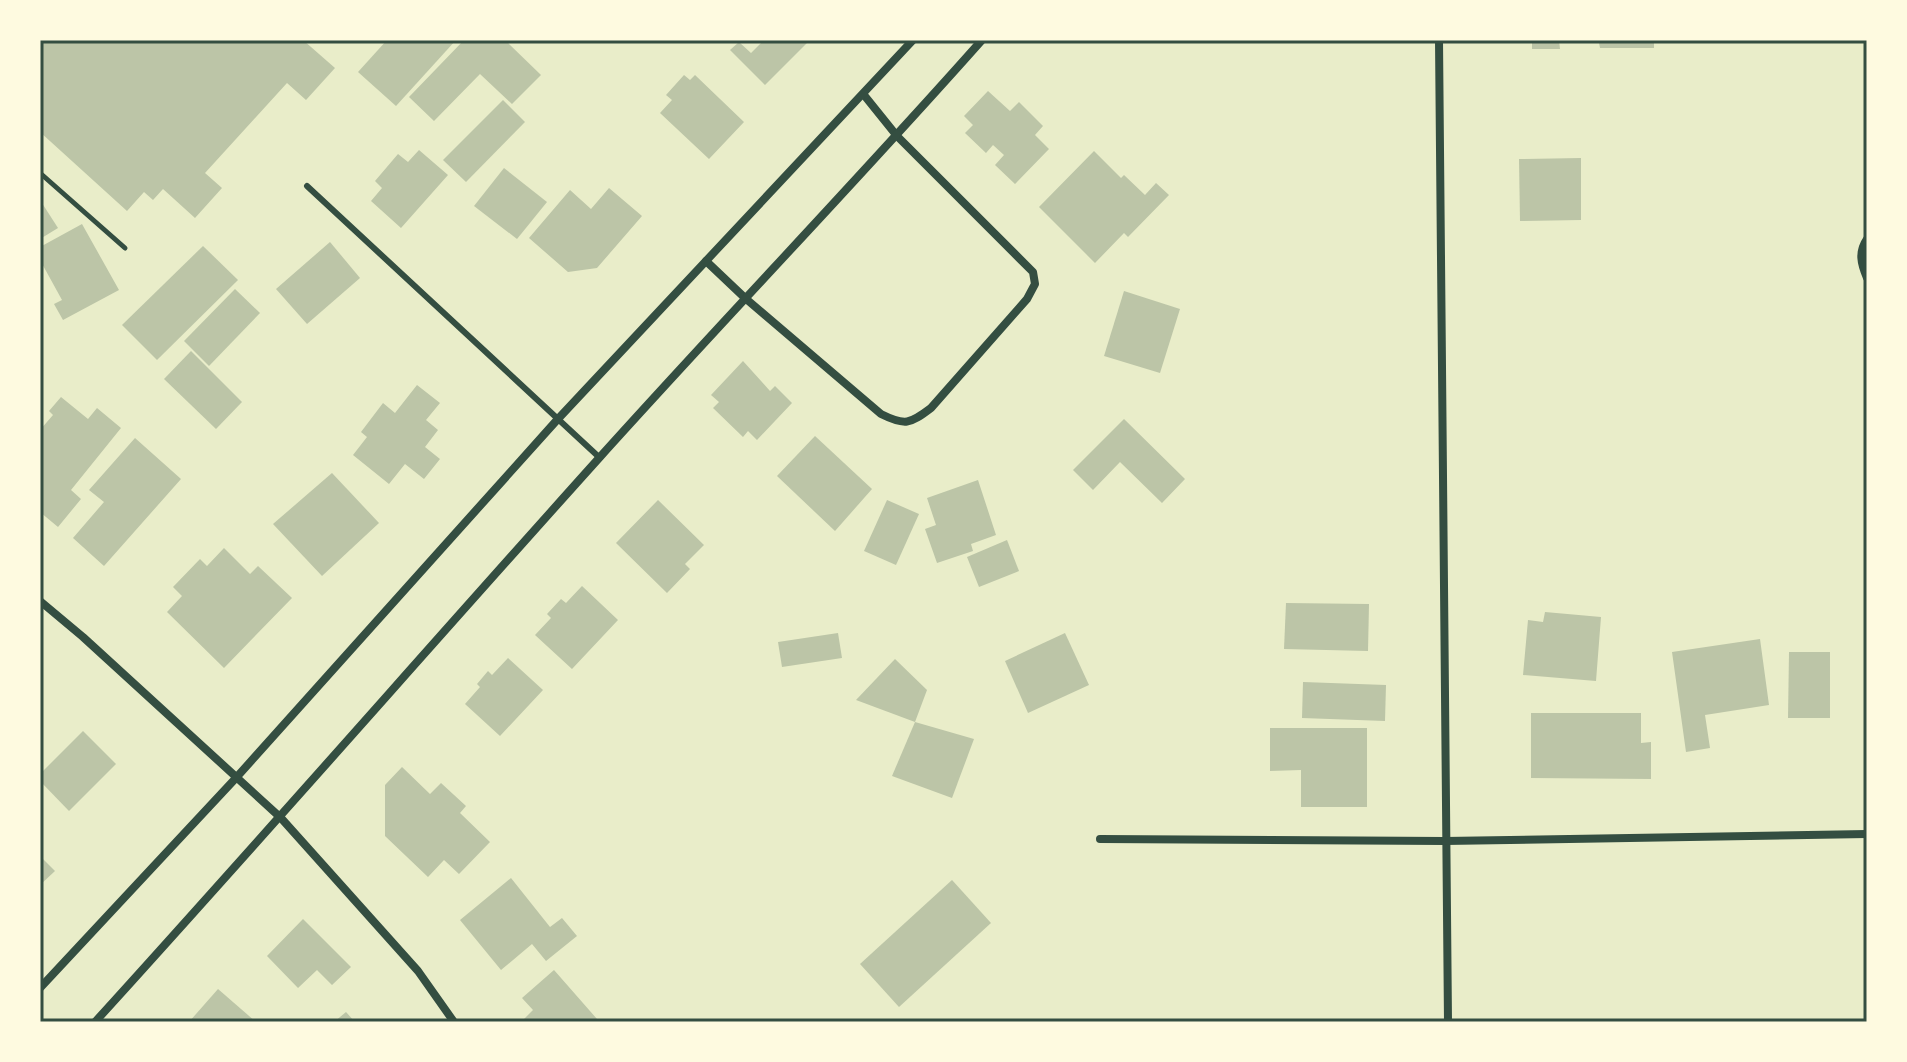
<svg xmlns="http://www.w3.org/2000/svg" width="1907" height="1062" viewBox="0 0 1907 1062" font-family="Spectral,serif">
	<style>
		.building { fill: #bcc5a7 }
		.lines { fill: none; stroke-linecap: round; stroke-linejoin: round }
		.path { stroke: #344e41; stroke-width: 5 }
		.service { stroke: #344e41; stroke-width: 6 }
		.minor { stroke: #344e41; stroke-width: 8 }
		.neatline { fill: none; stroke: #344e41; stroke-width: 3 }
	</style>
	<rect width="100%" height="100%" fill="#e9edc9"/>
	<g class="building">
		<path d="M 40,40 L 303,40 L 335,68 L 306,100 L 287,83 L 205,173 L 222,188 L 195,218 L 163,189 L 153,200 L 144,192 L 127,211 L 40,132 Z"/>
		<path d="M 387,40 L 456,40 L 396,106 L 358,72 Z"/>
		<path d="M 464,40 L 505,40 L 541,75 L 512,104 L 480,74 L 434,121 L 409,97 Z"/>
		<path d="M 764,40 L 810,40 L 765,85 L 730,50 L 739,42 L 751,53 Z"/>
		<path d="M 1532,40 L 1559,40 L 1560,49 L 1532,49 Z"/>
		<path d="M 1567,40 L 1654,40 L 1654,48 L 1600,48 L 1599,43 L 1567,43 Z"/>
		<path d="M 684,75 L 690,80 L 695,75 L 744,122 L 709,159 L 660,113 L 672,100 L 666,95 Z"/>
		<path d="M 988,91 L 1010,111 L 1019,102 L 1043,126 L 1035,135 L 1049,149 L 1015,184 L 995,165 L 1004,155 L 993,145 L 986,153 L 965,133 L 973,125 L 964,116 Z"/>
		<path d="M 503,100 L 525,122 L 466,182 L 443,160 Z"/>
		<path d="M 419,150 L 448,175 L 401,228 L 371,201 L 382,188 L 375,181 L 398,154 L 408,162 Z"/>
		<path d="M 1094,151 L 1121,178 L 1124,175 L 1145,195 L 1156,183 L 1169,195 L 1128,237 L 1124,233 L 1095,263 L 1039,207 Z"/>
		<path d="M 1581,158 L 1581,220 L 1520,221 L 1519,159 Z"/>
		<path d="M 504,168 L 547,202 L 517,239 L 474,206 Z"/>
		<path d="M 609,188 L 642,216 L 597,268 L 568,272 L 529,238 L 570,190 L 591,209 Z"/>
		<path d="M 40,200 L 58,228 L 40,239 Z"/>
		<path d="M 82,224 L 119,290 L 63,320 L 54,304 L 62,300 L 40,260 L 40,247 Z"/>
		<path d="M 330,242 L 360,278 L 307,324 L 276,289 Z"/>
		<path d="M 203,246 L 238,280 L 157,360 L 122,325 Z"/>
		<path d="M 235,289 L 260,313 L 209,366 L 184,341 Z"/>
		<path d="M 1124,291 L 1180,309 L 1160,373 L 1104,356 Z"/>
		<path d="M 191,351 L 242,402 L 216,429 L 164,379 Z"/>
		<path d="M 743,361 L 770,391 L 775,386 L 792,403 L 757,440 L 748,431 L 743,437 L 713,408 L 719,402 L 711,395 Z"/>
		<path d="M 417,385 L 440,403 L 426,420 L 438,430 L 425,447 L 440,459 L 424,479 L 405,464 L 389,484 L 353,455 L 367,437 L 361,432 L 383,403 L 395,413 Z"/>
		<path d="M 61,397 L 88,419 L 97,408 L 121,428 L 71,490 L 81,499 L 58,527 L 40,512 L 40,430 L 53,415 L 49,411 Z"/>
		<path d="M 1124,419 L 1185,479 L 1162,503 L 1120,462 L 1093,490 L 1073,470 Z"/>
		<path d="M 815,436 L 872,489 L 835,531 L 777,476 Z"/>
		<path d="M 135,438 L 181,479 L 104,566 L 73,538 L 104,502 L 89,490 Z"/>
		<path d="M 332,473 L 379,523 L 322,576 L 273,524 Z"/>
		<path d="M 978,480 L 996,535 L 971,544 L 973,551 L 937,563 L 925,529 L 936,525 L 927,498 Z"/>
		<path d="M 658,500 L 704,545 L 685,564 L 690,569 L 667,593 L 616,543 Z"/>
		<path d="M 887,500 L 919,514 L 896,565 L 864,551 Z"/>
		<path d="M 1007,540 L 1019,571 L 979,587 L 967,557 Z"/>
		<path d="M 224,548 L 250,574 L 258,566 L 292,598 L 224,668 L 167,612 L 182,596 L 173,587 L 200,559 L 207,566 Z"/>
		<path d="M 582,586 L 618,620 L 572,669 L 535,635 L 551,618 L 547,614 L 561,599 L 566,603 Z"/>
		<path d="M 1286,603 L 1369,604 L 1368,651 L 1284,649 Z"/>
		<path d="M 1545,612 L 1601,617 L 1596,681 L 1523,675 L 1528,620 L 1543,622 Z"/>
		<path d="M 838,633 L 842,658 L 782,667 L 778,642 Z"/>
		<path d="M 1065,633 L 1089,685 L 1028,713 L 1005,661 Z"/>
		<path d="M 1760,639 L 1769,705 L 1705,715 L 1710,748 L 1686,752 L 1672,652 Z"/>
		<path d="M 1789,652 L 1830,652 L 1830,718 L 1788,718 Z"/>
		<path d="M 508,658 L 543,690 L 500,736 L 465,704 L 480,687 L 477,684 L 488,671 L 492,675 Z"/>
		<path d="M 895,659 L 927,690 L 915,722 L 856,700 Z"/>
		<path d="M 1303,682 L 1386,685 L 1385,721 L 1302,718 Z"/>
		<path d="M 1531,713 L 1641,713 L 1641,743 L 1651,742 L 1651,779 L 1531,778 Z"/>
		<path d="M 915,722 L 974,739 L 952,798 L 892,776 Z"/>
		<path d="M 1270,728 L 1367,728 L 1367,807 L 1301,807 L 1301,770 L 1270,771 Z"/>
		<path d="M 83,731 L 116,764 L 69,811 L 40,781 L 40,774 Z"/>
		<path d="M 402,767 L 430,794 L 441,783 L 466,806 L 460,813 L 490,842 L 459,874 L 444,860 L 428,877 L 385,836 L 385,785 Z"/>
		<path d="M 40,856 L 55,871 L 40,885 Z"/>
		<path d="M 511,878 L 550,927 L 562,918 L 577,936 L 546,961 L 532,944 L 501,970 L 460,920 Z"/>
		<path d="M 952,880 L 991,923 L 899,1007 L 860,964 Z"/>
		<path d="M 303,919 L 351,967 L 332,985 L 317,970 L 298,988 L 267,956 Z"/>
		<path d="M 554,970 L 597,1019 L 594,1022 L 526,1022 L 524,1019 L 533,1010 L 522,998 Z"/>
		<path d="M 218,989 L 256,1022 L 189,1022 Z"/>
		<path d="M 346,1012 L 355,1022 L 334,1022 Z"/>
	</g>
	<g class="lines">
		<path class="path" d="M 40,173 L 125,248"/>
		<path class="service" d="M 307,186 L 600,458"/>
		<g class="minor">
			<path d="M 1439,40 L 1448,1022"/>
			<path d="M 1867,239 C 1858,252 1861,264 1867,278"/>
			<path d="M 706,261 L 745,298 L 881,414 C 905,426 910,424 931,408 L 1027,299 L 1035,284 L 1033,272 L 897,136 L 864,95"/>
			<path d="M 40,601 L 83,637 L 281,818 L 418,971 L 454,1022"/>
			<path d="M 1100,839 L 1445,841 L 1867,834"/>
			<path d="M 40,988 L 235,779 L 557,420 L 913,40"/>
			<path d="M 95,1022 C 265,835 431,645 600,457 C 726,317 857,181 982,40"/>
		</g>
	</g>
	<rect width="1907" height="1062" fill="none" stroke="#fefae0" stroke-width="84"/>
	<rect x="42" y="42" width="1823" height="978" class="neatline"/>
</svg>
